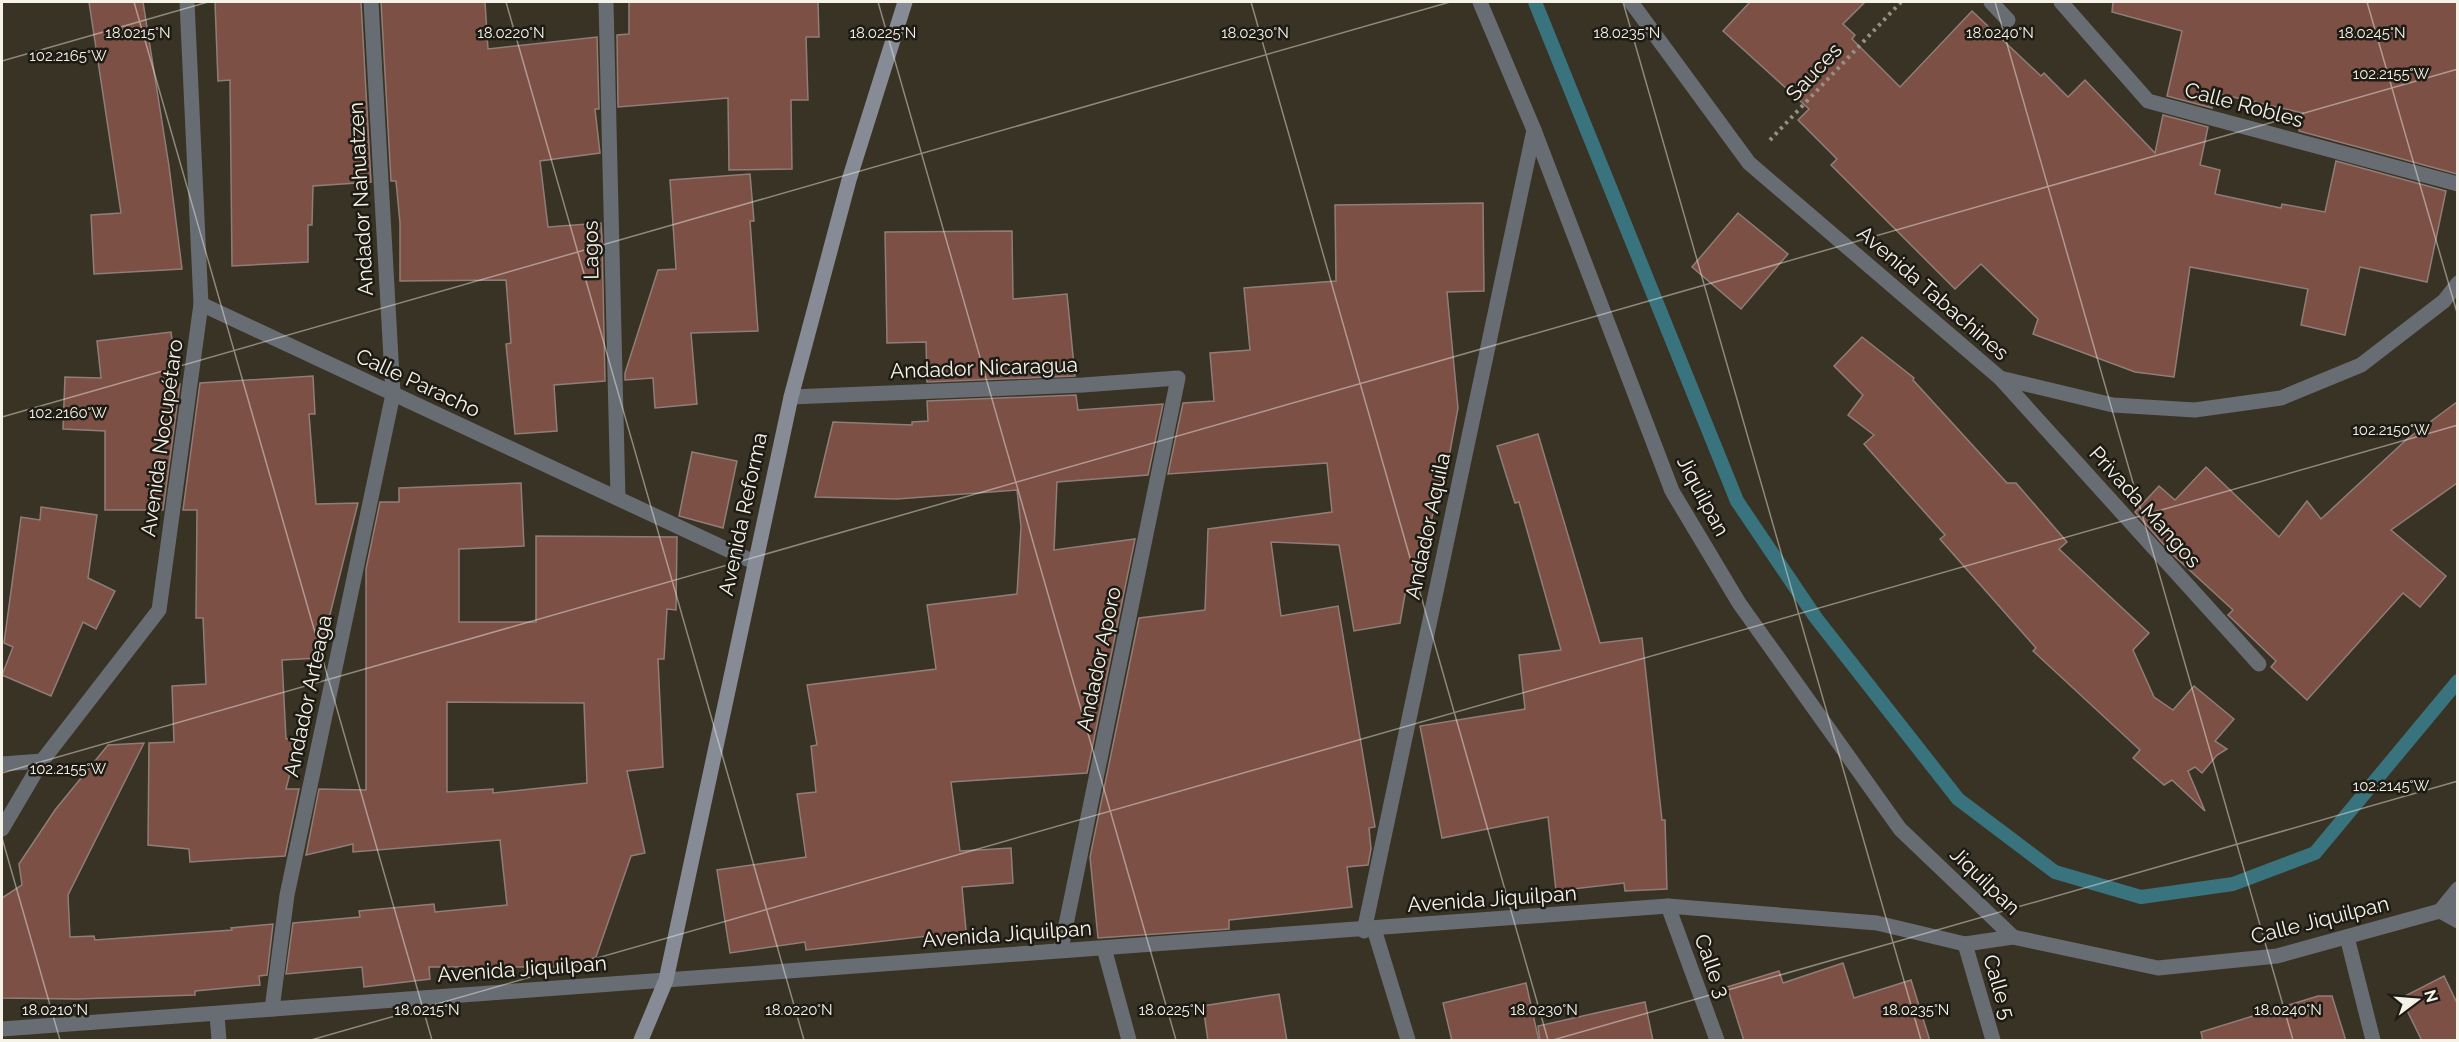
<svg xmlns="http://www.w3.org/2000/svg" width="2459" height="1042" viewBox="0 0 2459 1042" font-family="Raleway,sans-serif">
	<style>
		.lines { fill: none; stroke-linecap: round; stroke-linejoin: round }
		.stream { stroke: #39737d; stroke-width: 14 }
		.building { fill: #7d5046; stroke: #917d78; stroke-width: 1.5; fill-rule: evenodd }
		.path { stroke: #959184; stroke-width: 4; stroke-dasharray: 3 4.5; stroke-linecap: butt }
		.street { stroke: #686c73; stroke-width: 15 }
		.secondary { stroke: #868b96; stroke-width: 15 }
		.ticks { fill: none; stroke: #f5f2e8; stroke-width: 1.5; stroke-opacity: 0.45 }
		.labels { text-anchor: middle; stroke-width: 5; stroke-linejoin: round; paint-order: stroke }
		.street-label { font-size: 21px; fill: #f5f2e8; stroke: #1d1b14 }
		.ticks-label { font-size: 15px; text-anchor: middle; fill: #f5f2e8; stroke: #1d1b14; stroke-width: 5; stroke-linejoin: round; paint-order: stroke }
	</style>
	<rect width="100%" height="100%" fill="#383324"/>
	<g class="lines">
		<path class="stream" d="M 1535,2 L 1737,501 L 1816,618 L 1958,799 L 2055,872 L 2141,897 L 2233,884 L 2315,853 L 2458,681"/>
	</g>
	<g class="building">
		<path d="M 89,2 L 143,2 L 169,166 L 182,269 L 94,274 L 91,215 L 121,213 Z"/>
		<path d="M 215,2 L 361,2 L 371,182 L 313,186 L 312,225 L 308,225 L 308,262 L 232,266 L 230,80 L 218,81 Z"/>
		<path d="M 381,2 L 485,2 L 488,49 L 597,37 L 599,109 L 595,109 L 600,153 L 540,161 L 548,227 L 601,223 L 602,238 L 605,381 L 554,385 L 557,431 L 515,434 L 506,344 L 511,343 L 506,280 L 400,281 L 400,223 L 396,181 L 391,181 Z"/>
		<path d="M 629,2 L 818,2 L 819,37 L 806,37 L 808,100 L 791,100 L 792,169 L 729,170 L 728,98 L 618,107 L 617,35 L 629,34 Z"/>
		<path d="M 1750,2 L 1865,2 L 1843,24 L 1855,35 L 1852,39 L 1900,87 L 1972,11 L 2041,76 L 2044,73 L 2068,97 L 2085,80 L 2155,153 L 2163,115 L 2208,127 L 2200,165 L 2220,170 L 2215,194 L 2281,208 L 2282,204 L 2325,212 L 2336,161 L 2446,191 L 2427,282 L 2360,267 L 2345,335 L 2301,325 L 2308,289 L 2190,267 L 2174,377 L 2135,372 L 2033,334 L 2038,319 L 1981,264 L 1955,289 L 1831,165 L 1837,159 L 1798,120 L 1809,109 L 1723,31 Z"/>
		<path d="M 2113,2 L 2457,2 L 2457,174 L 2299,131 L 2303,113 L 2215,93 L 2212,108 L 2167,96 L 2182,31 L 2112,12 Z"/>
		<path d="M 750,174 L 754,221 L 750,221 L 758,331 L 691,333 L 697,404 L 655,408 L 653,378 L 625,380 L 625,373 L 658,270 L 676,269 L 670,180 Z"/>
		<path d="M 1483,203 L 1484,291 L 1447,292 L 1458,408 L 1447,468 L 1443,469 L 1416,588 L 1406,589 L 1400,623 L 1354,631 L 1339,545 L 1271,542 L 1281,616 L 1338,606 L 1375,827 L 1369,828 L 1371,849 L 1368,865 L 1347,867 L 1352,907 L 1229,920 L 1229,929 L 1098,938 L 1090,857 L 1139,618 L 1205,610 L 1208,529 L 1332,512 L 1327,463 L 1168,474 L 1183,403 L 1214,401 L 1210,353 L 1250,350 L 1244,288 L 1336,281 L 1335,205 Z"/>
		<path d="M 1738,213 L 1788,254 L 1741,309 L 1692,267 Z"/>
		<path d="M 1012,231 L 1013,299 L 1067,294 L 1075,376 L 927,382 L 926,342 L 887,343 L 885,232 Z"/>
		<path d="M 171,332 L 178,384 L 180,384 L 163,510 L 105,510 L 105,431 L 63,429 L 65,377 L 101,378 L 97,341 Z"/>
		<path d="M 1862,337 L 1914,378 L 1913,380 L 2007,483 L 2016,483 L 2067,542 L 2059,549 L 2149,633 L 2133,650 L 2154,697 L 2173,710 L 2194,686 L 2234,719 L 2215,741 L 2227,749 L 2217,755 L 2202,773 L 2195,767 L 2188,771 L 2205,811 L 2172,780 L 2164,785 L 2133,758 L 2140,750 L 2033,651 L 2036,648 L 1940,539 L 1945,535 L 1864,444 L 1874,435 L 1848,415 L 1863,395 L 1834,366 Z"/>
		<path d="M 313,376 L 315,414 L 309,414 L 316,504 L 358,503 L 319,658 L 282,660 L 286,739 L 299,738 L 286,789 L 299,789 L 285,856 L 190,862 L 189,849 L 148,845 L 149,743 L 174,742 L 172,686 L 206,684 L 203,618 L 196,618 L 197,510 L 183,510 L 200,383 Z"/>
		<path d="M 1076,395 L 1078,410 L 1163,404 L 1148,475 L 1057,482 L 1054,550 L 1135,539 L 1087,773 L 951,782 L 960,851 L 1011,848 L 1013,883 L 962,887 L 967,941 L 929,944 L 928,936 L 806,950 L 805,942 L 730,953 L 717,870 L 806,857 L 797,794 L 816,792 L 811,746 L 817,745 L 807,685 L 936,669 L 927,605 L 1017,594 L 1021,527 L 1017,490 L 897,499 L 815,497 L 833,422 L 912,425 L 912,422 L 928,421 L 927,401 Z"/>
		<path d="M 2457,402 L 2457,483 L 2391,530 L 2446,576 L 2420,607 L 2403,593 L 2307,700 L 2271,667 L 2276,661 L 2228,615 L 2233,610 L 2172,554 L 2135,512 L 2159,486 L 2175,500 L 2206,467 L 2279,537 L 2307,501 L 2321,519 L 2407,439 Z"/>
		<path d="M 1538,434 L 1600,643 L 1642,638 L 1662,820 L 1665,820 L 1667,889 L 1625,891 L 1624,883 L 1556,891 L 1548,817 L 1442,838 L 1420,726 L 1525,709 L 1519,655 L 1561,650 L 1519,502 L 1515,503 L 1497,446 Z"/>
		<path d="M 692,452 L 737,461 L 723,528 L 679,516 Z"/>
		<path d="M 521,483 L 524,546 L 459,549 L 459,622 L 536,622 L 536,536 L 677,537 L 676,610 L 667,609 L 664,659 L 658,659 L 663,767 L 627,771 L 645,853 L 631,856 L 596,957 L 573,967 L 429,967 L 430,979 L 364,987 L 362,967 L 286,974 L 293,923 L 360,917 L 359,911 L 434,904 L 435,912 L 507,905 L 500,840 L 353,852 L 353,844 L 306,855 L 319,789 L 366,790 L 366,569 L 380,502 L 399,502 L 399,488 ZM 447,702 L 584,703 L 587,783 L 493,793 L 493,789 L 447,792 Z"/>
		<path d="M 41,507 L 97,515 L 88,578 L 115,591 L 96,629 L 83,622 L 51,696 L 2,675 L 13,647 L 4,643 L 21,517 L 40,520 Z"/>
		<path d="M 144,743 L 68,895 L 70,937 L 94,936 L 95,940 L 232,930 L 231,928 L 273,924 L 267,975 L 259,976 L 260,985 L 195,991 L 195,995 L 77,999 L 2,998 L 2,898 L 22,885 L 19,864 L 55,810 L 108,745 Z"/>
		<path d="M 1843,963 L 1854,998 L 1911,980 L 1930,1041 L 1744,1041 L 1727,987 L 1779,971 L 1783,983 Z"/>
		<path d="M 2444,976 L 2457,1003 L 2457,1041 L 2422,1041 L 2401,998 Z"/>
		<path d="M 1526,983 L 1539,1041 L 1452,1041 L 1443,1003 Z"/>
		<path d="M 1279,994 L 1287,1041 L 1208,1041 L 1203,1006 Z"/>
		<path d="M 2318,996 L 2332,996 L 2346,1041 L 2203,1041 L 2201,1032 Z"/>
		<path d="M 1645,1002 L 1653,1041 L 1540,1041 L 1538,1026 Z"/>
	</g>
	<g class="lines">
		<path class="path" d="M 1770,140 L 1901,2"/>
		<g class="street">
			<path d="M 606,2 L 618,498"/>
			<path d="M 1480,2 L 1534,130 L 1672,491 L 1739,603 L 1900,829 L 2013,937"/>
			<path d="M 1631,2 L 1749,163 L 2000,378 L 2113,405 L 2195,410 L 2281,398 L 2361,365 L 2444,301 L 2458,283"/>
			<path d="M 1991,2 L 2008,20"/>
			<path d="M 2061,2 L 2148,101 L 2458,184"/>
			<path d="M 201,304 L 754,562"/>
			<path d="M 2000,378 L 2259,664"/>
			<path d="M 791,397 L 1083,385 L 1178,378 L 1061,949"/>
			<path d="M 2,764 L 42,761"/>
			<path d="M 2,829 L 42,761 L 159,610 L 201,304 L 187,2"/>
			<path d="M 2458,889 L 2440,911 L 2458,921"/>
			<path d="M 1668,906 L 1717,1040"/>
			<path d="M 1374,929 L 1408,1040"/>
			<path d="M 1364,931 L 1534,130"/>
			<path d="M 2347,937 L 2373,1040"/>
			<path d="M 1965,944 L 1993,1040"/>
			<path d="M 1104,948 L 1129,1040"/>
			<path d="M 272,1009 L 287,895 L 393,394 L 371,2"/>
			<path d="M 217,1015 L 219,1040"/>
			<path d="M 2,1029 L 1668,906 L 1877,923 L 1965,944 L 2013,937 L 2158,968 L 2277,956 L 2458,906"/>
		</g>
		<path class="secondary" d="M 641,1040 L 666,980 L 791,397 L 849,180 L 905,2"/>
	</g>
	<path class="ticks" d="M 134,2 L 432,1040M 506,2 L 804,1040M 878,2 L 1176,1040M 1251,2 L 1548,1040M 1623,2 L 1921,1040M 1995,2 L 2293,1040M 2367,2 L 2458,316M 2,61 L 208,2M 2,417 L 1450,2M 2,773 L 2458,69M 2,838 L 60,1040M 311,1040 L 2458,425M 1553,1040 L 2458,781"/>
	<g class="labels">
		<g class="street-label">
			<text transform="translate(1814 72) rotate(-47)" y="7">Sauces</text>
			<text transform="translate(2244 105) rotate(15)" y="7">Calle Robles</text>
			<text transform="translate(361 199) rotate(-93)" y="7">Andador Nahuatzen</text>
			<text transform="translate(591 250) rotate(-91)" y="7">Lagos</text>
			<text transform="translate(1933 293) rotate(41)" y="7">Avenida Tabachines</text>
			<text transform="translate(984 368) rotate(-2)" y="7">Andador Nicaragua</text>
			<text transform="translate(418 383) rotate(25)" y="7">Calle Paracho</text>
			<text transform="translate(162 438) rotate(-82)" y="7">Avenida Nocupétaro</text>
			<text transform="translate(1703 496) rotate(62)" y="7">Jiquilpan</text>
			<text transform="translate(2145 507) rotate(48)" y="7">Privada Mangos</text>
			<text transform="translate(743 514) rotate(-78)" y="7">Avenida Reforma</text>
			<text transform="translate(1428 526) rotate(-78)" y="7">Andador Aquila</text>
			<text transform="translate(1099 659) rotate(-78)" y="7">Andador Aporo</text>
			<text transform="translate(308 696) rotate(-78)" y="7">Andador Arteaga</text>
			<text transform="translate(1985 881) rotate(44)" y="7">Jiquilpan</text>
			<text transform="translate(1492 899) rotate(-4)" y="7">Avenida Jiquilpan</text>
			<text transform="translate(2320 920) rotate(-14)" y="7">Calle Jiquilpan</text>
			<text transform="translate(1007 934) rotate(-4)" y="7">Avenida Jiquilpan</text>
			<text transform="translate(1712 966) rotate(70)" y="7">Calle 3</text>
			<text transform="translate(522 969) rotate(-4)" y="7">Avenida Jiquilpan</text>
			<text transform="translate(1999 987) rotate(74)" y="7">Calle 5</text>
		</g>
	</g>
	<g class="ticks-label">
		<text x="138" y="38">18.0215°N</text>
		<text x="511" y="38">18.0220°N</text>
		<text x="883" y="38">18.0225°N</text>
		<text x="1255" y="38">18.0230°N</text>
		<text x="1627" y="38">18.0235°N</text>
		<text x="2000" y="38">18.0240°N</text>
		<text x="2372" y="38">18.0245°N</text>
		<text x="68" y="61">102.2165°W</text>
		<text x="2391" y="79">102.2155°W</text>
		<text x="68" y="418">102.2160°W</text>
		<text x="2391" y="435">102.2150°W</text>
		<text x="68" y="774">102.2155°W</text>
		<text x="2391" y="791">102.2145°W</text>
		<text x="55" y="1015">18.0210°N</text>
		<text x="427" y="1015">18.0215°N</text>
		<text x="799" y="1015">18.0220°N</text>
		<text x="1172" y="1015">18.0225°N</text>
		<text x="1544" y="1015">18.0230°N</text>
		<text x="1916" y="1015">18.0235°N</text>
		<text x="2288" y="1015">18.0240°N</text>
	</g>
	<rect width="2459" height="1042" fill="none" stroke="#f5f2e8" stroke-width="6"/>
	<g transform="translate(2417 1000) rotate(74)" stroke="#1d1b14" stroke-width="4.5" paint-order="stroke">
	<path d="M0-4.5L10 22L0 15L-10 22Z" fill="#f5f2e8"/>
	<text y="-9" font-size="16" font-weight="bold" text-anchor="middle" fill="#f5f2e8">N</text>
	</g>
</svg>
